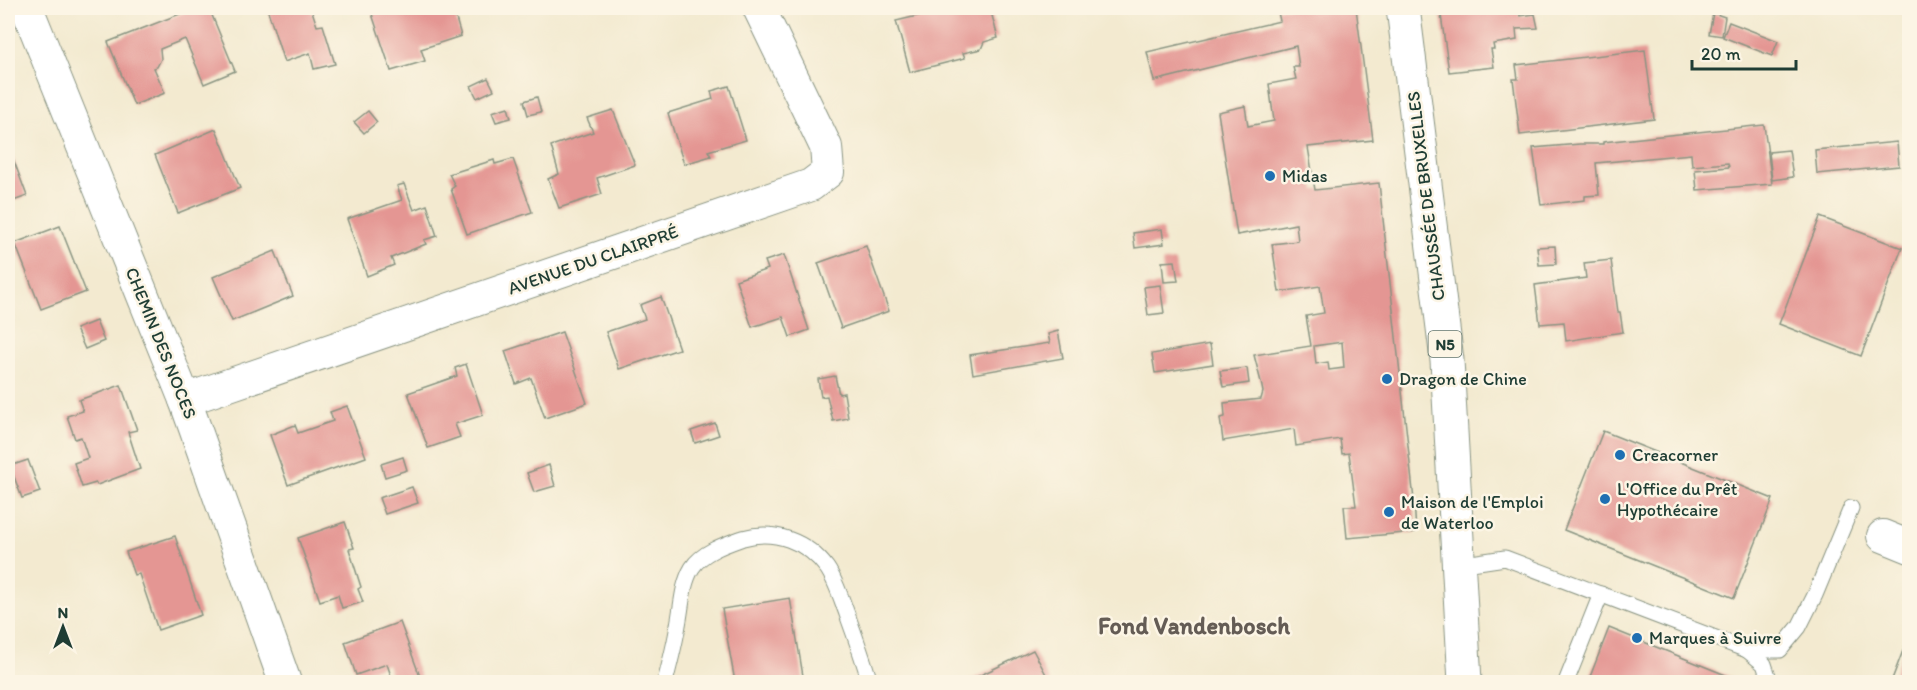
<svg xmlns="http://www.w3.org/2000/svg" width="1917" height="690" viewBox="0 0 1917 690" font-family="Itim,sans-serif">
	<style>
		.building { fill: #e49693; fill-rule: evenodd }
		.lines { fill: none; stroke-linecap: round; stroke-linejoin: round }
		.lane-casing { stroke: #899482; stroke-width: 17 }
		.street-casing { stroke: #899482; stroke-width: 34 }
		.primary-casing { stroke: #899482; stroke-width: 35 }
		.lane { stroke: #fff; stroke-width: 15 }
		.street { stroke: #fff; stroke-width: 32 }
		.primary { stroke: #fff; stroke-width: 33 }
		.poi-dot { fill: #1f6fb2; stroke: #fcf5e5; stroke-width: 2 }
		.labels { text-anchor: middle; stroke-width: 5; stroke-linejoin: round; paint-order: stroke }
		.shield { fill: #fcf5e5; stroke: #617469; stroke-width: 1.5 }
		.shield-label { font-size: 16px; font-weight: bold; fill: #1f3d34 }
		.poi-label { font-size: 18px; fill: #1f3d34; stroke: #fcf5e5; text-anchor: start }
		.street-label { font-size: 18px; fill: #1f3d34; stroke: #fcf5e5 }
		.district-label { font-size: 24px; font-weight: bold; fill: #645c55; stroke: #fcf5e5 }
	</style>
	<rect width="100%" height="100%" fill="#fcf5e5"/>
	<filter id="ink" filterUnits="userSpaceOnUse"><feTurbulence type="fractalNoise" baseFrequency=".0167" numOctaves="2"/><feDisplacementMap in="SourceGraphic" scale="12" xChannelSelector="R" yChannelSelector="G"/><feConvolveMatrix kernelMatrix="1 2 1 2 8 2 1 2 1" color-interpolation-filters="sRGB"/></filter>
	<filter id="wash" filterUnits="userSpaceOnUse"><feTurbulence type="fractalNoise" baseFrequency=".008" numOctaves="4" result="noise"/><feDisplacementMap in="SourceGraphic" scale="24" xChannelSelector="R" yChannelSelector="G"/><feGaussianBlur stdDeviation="1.35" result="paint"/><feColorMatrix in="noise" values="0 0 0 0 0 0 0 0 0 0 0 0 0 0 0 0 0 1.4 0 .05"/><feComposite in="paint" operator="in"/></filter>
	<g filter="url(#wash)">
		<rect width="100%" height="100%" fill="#f3ead0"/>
		<g id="blocks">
			<g class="building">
				<path d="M 195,8 L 209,8 L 235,71 L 204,84 L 185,39 L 160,49 L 161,59 L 157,67 L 154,68 L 165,93 L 134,105 L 108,42 Z"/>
				<path d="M 267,8 L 311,8 L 317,26 L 323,25 L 335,64 L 314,69 L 310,53 L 284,62 Z"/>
				<path d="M 391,8 L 453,8 L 461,36 L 421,49 L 425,61 L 391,71 L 372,14 Z"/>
				<path d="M 951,8 L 990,8 L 998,38 L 984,42 L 981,49 L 963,53 L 965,58 L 910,72 L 896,21 Z"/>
				<path d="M 1277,8 L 1356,8 L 1373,140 L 1308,147 L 1315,190 L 1379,183 L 1414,500 L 1416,532 L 1347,538 L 1344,506 L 1356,506 L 1349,453 L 1342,454 L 1340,439 L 1296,446 L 1294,429 L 1223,441 L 1220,418 L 1225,417 L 1224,403 L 1261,399 L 1263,392 L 1261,382 L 1254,355 L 1311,346 L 1306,316 L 1324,313 L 1320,286 L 1279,292 L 1272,244 L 1298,241 L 1296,224 L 1237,235 L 1218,112 L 1245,106 L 1248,126 L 1274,121 L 1269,84 L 1296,79 L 1293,67 L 1299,67 L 1296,46 L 1154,81 L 1147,52 L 1280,21 ZM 1342,342 L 1344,368 L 1329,370 L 1328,362 L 1316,364 L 1314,346 Z"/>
				<path d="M 1440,8 L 1518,8 L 1520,16 L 1535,14 L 1538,28 L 1516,29 L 1517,40 L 1493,44 L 1494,49 L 1491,49 L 1494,67 L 1449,72 Z"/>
				<path d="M 1713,13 L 1725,17 L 1722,36 L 1709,34 Z"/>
				<path d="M 1729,22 L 1778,41 L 1772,56 L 1723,37 Z"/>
				<path d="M 1645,50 L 1654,119 L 1520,135 L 1513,79 L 1518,79 L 1516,65 Z"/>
				<path d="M 488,78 L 494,90 L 477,98 L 471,86 Z"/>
				<path d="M 729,86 L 746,140 L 708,151 L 711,156 L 684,164 L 668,113 L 713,99 L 711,91 Z"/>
				<path d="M 537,97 L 541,112 L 528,115 L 524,101 Z"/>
				<path d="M 508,107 L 511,118 L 496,122 L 492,112 Z"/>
				<path d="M 613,110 L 635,165 L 597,178 L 602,194 L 559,208 L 548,179 L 559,174 L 551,146 L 593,132 L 587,118 Z"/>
				<path d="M 368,111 L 377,122 L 364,133 L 354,122 Z"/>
				<path d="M 1764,125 L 1772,184 L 1697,190 L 1695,170 L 1729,167 L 1728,163 L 1692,166 L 1691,154 L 1596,163 L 1599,195 L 1585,196 L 1585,200 L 1541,205 L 1533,148 L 1580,144 L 1603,144 L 1603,142 Z"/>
				<path d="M 216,129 L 240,188 L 178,213 L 155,155 Z"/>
				<path d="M 1897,142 L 1899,166 L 1817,174 L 1815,150 Z"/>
				<path d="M 8,145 L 27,196 L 8,203 Z"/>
				<path d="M 1789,150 L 1793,177 L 1772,180 L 1769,152 Z"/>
				<path d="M 513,159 L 532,212 L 467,234 L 451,189 L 455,186 L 449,174 L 494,160 L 495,164 Z"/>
				<path d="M 404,184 L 414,210 L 427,205 L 437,236 L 424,240 L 426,244 L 391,258 L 394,265 L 367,276 L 347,219 L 402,200 L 397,186 Z"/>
				<path d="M 1820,217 L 1902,248 L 1861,356 L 1779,324 Z"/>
				<path d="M 60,226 L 86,292 L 41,309 L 15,243 Z"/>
				<path d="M 1162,229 L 1164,244 L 1135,248 L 1133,233 Z"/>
				<path d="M 866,246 L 889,311 L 841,328 L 818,263 Z"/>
				<path d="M 1555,246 L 1556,264 L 1539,265 L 1537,247 Z"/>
				<path d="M 275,251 L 293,296 L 232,321 L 213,277 Z"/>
				<path d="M 784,255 L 809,330 L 790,337 L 783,317 L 752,327 L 736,280 L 768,269 L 765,261 Z"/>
				<path d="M 1611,260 L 1618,312 L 1620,312 L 1623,332 L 1566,341 L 1564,322 L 1540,324 L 1535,285 L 1586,278 L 1584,263 Z"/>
				<path d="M 1175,261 L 1178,281 L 1164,282 L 1162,262 Z"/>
				<path d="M 1160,285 L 1164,313 L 1148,315 L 1144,287 Z"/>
				<path d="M 661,297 L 679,349 L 619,369 L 606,332 L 645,319 L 640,305 Z"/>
				<path d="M 96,321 L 104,341 L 85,349 L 76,329 Z"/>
				<path d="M 1058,331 L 1063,358 L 973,374 L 970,355 L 1050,343 L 1048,334 Z"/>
				<path d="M 562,332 L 587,403 L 545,418 L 531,378 L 516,384 L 505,351 Z"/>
				<path d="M 1210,344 L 1213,364 L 1155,373 L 1152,354 Z"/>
				<path d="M 466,364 L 483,415 L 455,424 L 460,437 L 428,448 L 408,393 L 457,376 L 455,368 Z"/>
				<path d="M 1247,368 L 1249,383 L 1223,387 L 1220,371 Z"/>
				<path d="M 835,376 L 839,394 L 844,393 L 848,418 L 833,421 L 827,396 L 821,397 L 818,379 Z"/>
				<path d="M 121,385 L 137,430 L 128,432 L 140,469 L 97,485 L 96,483 L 82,487 L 74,463 L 88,458 L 81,437 L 75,439 L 67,416 L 83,411 L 79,400 Z"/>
				<path d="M 347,406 L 366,457 L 288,485 L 270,435 L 295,425 L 298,433 L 333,421 L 330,412 Z"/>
				<path d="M 715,423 L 719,435 L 695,443 L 691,431 Z"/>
				<path d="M 1603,431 L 1773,499 L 1734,598 L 1564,530 Z"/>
				<path d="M 403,457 L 407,470 L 385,477 L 381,464 Z"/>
				<path d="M 28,460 L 40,492 L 22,498 L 10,466 Z"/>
				<path d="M 549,465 L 555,486 L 534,492 L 527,473 Z"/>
				<path d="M 412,487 L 418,503 L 385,514 L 379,498 Z"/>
				<path d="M 345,522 L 354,548 L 349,549 L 361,587 L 358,589 L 363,602 L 342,608 L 338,595 L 320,601 L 298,538 Z"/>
				<path d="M 175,536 L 201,615 L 158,630 L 139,574 L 134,575 L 126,552 Z"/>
				<path d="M 790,598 L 804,682 L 735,682 L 722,609 Z"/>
				<path d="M 400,622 L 422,682 L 393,682 L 387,664 L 356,675 L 345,642 Z"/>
				<path d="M 1609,628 L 1738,680 L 1737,682 L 1588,682 Z"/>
				<path d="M 1909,635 L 1910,682 L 1891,682 Z"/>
				<path d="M 1033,650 L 1050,682 L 966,682 Z"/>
			</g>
		</g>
	</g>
	<g filter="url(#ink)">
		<use href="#blocks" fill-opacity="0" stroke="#899482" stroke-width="1.5"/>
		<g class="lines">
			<defs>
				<g id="lane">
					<path d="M 1458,565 L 1505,558 L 1747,650 L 1780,650 L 1799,627 L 1815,595 L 1851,508"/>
					<path d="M 1747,650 L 1764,664 L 1770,682"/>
					<path d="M 665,682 C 670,663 675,644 678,625 C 682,605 682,585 692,568 C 702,552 726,544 743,538 C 774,529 807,541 827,568 C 836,581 841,598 847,614 C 855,636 863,659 870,682"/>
					<path d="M 1566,682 L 1601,594"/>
				</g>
				<g id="street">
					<path d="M 27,8 L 185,400 L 285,682"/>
					<path d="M 185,400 L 811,185 L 828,172 L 826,147 L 759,8"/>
					<path d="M 1883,536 L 1910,547"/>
				</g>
				<path id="primary" d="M 1403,8 L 1447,360 L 1465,682"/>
			</defs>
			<use href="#lane" class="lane-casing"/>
			<use href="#street" class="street-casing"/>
			<use href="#primary" class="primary-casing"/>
			<use href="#lane" class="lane"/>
			<use href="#street" class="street"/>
			<use href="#primary" class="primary"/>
		</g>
	</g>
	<g class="poi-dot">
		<circle cx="1270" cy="176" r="6"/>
		<circle cx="1387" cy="379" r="6"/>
		<circle cx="1620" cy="455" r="6"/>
		<circle cx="1605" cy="499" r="6"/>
		<circle cx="1389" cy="512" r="6"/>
		<circle cx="1637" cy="638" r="6"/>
	</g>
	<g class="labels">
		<rect class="shield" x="1428.5" y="331" width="33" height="26" rx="4.5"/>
		<g class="shield-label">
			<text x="1445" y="350">N5</text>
		</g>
		<g class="poi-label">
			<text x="1282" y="182">Midas</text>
			<text x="1399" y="385">Dragon de Chine</text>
			<text x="1632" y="461">Creacorner</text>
			<text x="1617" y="495">L'Office du Prêt<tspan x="1617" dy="21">Hypothécaire</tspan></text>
			<text x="1401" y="508">Maison de l'Emploi<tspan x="1401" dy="21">de Waterloo</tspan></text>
			<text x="1649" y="644">Marques à Suivre</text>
		</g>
		<g class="street-label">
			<text transform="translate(1426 196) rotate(-97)" y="6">CHAUSSÉE DE BRUXELLES</text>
			<text transform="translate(593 260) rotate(-19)" y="6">AVENUE DU CLAIRPRÉ</text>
			<text transform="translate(161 343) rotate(68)" y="6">CHEMIN DES NOCES</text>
		</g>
		<g class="district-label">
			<text x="1194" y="634">Fond Vandenbosch</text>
		</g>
	</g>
	<rect width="1917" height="690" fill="none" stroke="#fcf5e5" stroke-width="30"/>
	<g transform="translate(63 627)" stroke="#fcf5e5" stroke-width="4.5" paint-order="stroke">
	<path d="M0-4.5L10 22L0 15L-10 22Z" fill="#1f3d34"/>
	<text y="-9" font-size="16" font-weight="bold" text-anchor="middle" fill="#1f3d34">N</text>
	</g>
	<path d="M1692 60v9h104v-9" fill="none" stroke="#1f3d34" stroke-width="3"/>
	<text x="1701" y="60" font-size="18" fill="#1f3d34" stroke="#fcf5e5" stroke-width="4.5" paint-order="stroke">20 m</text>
</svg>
